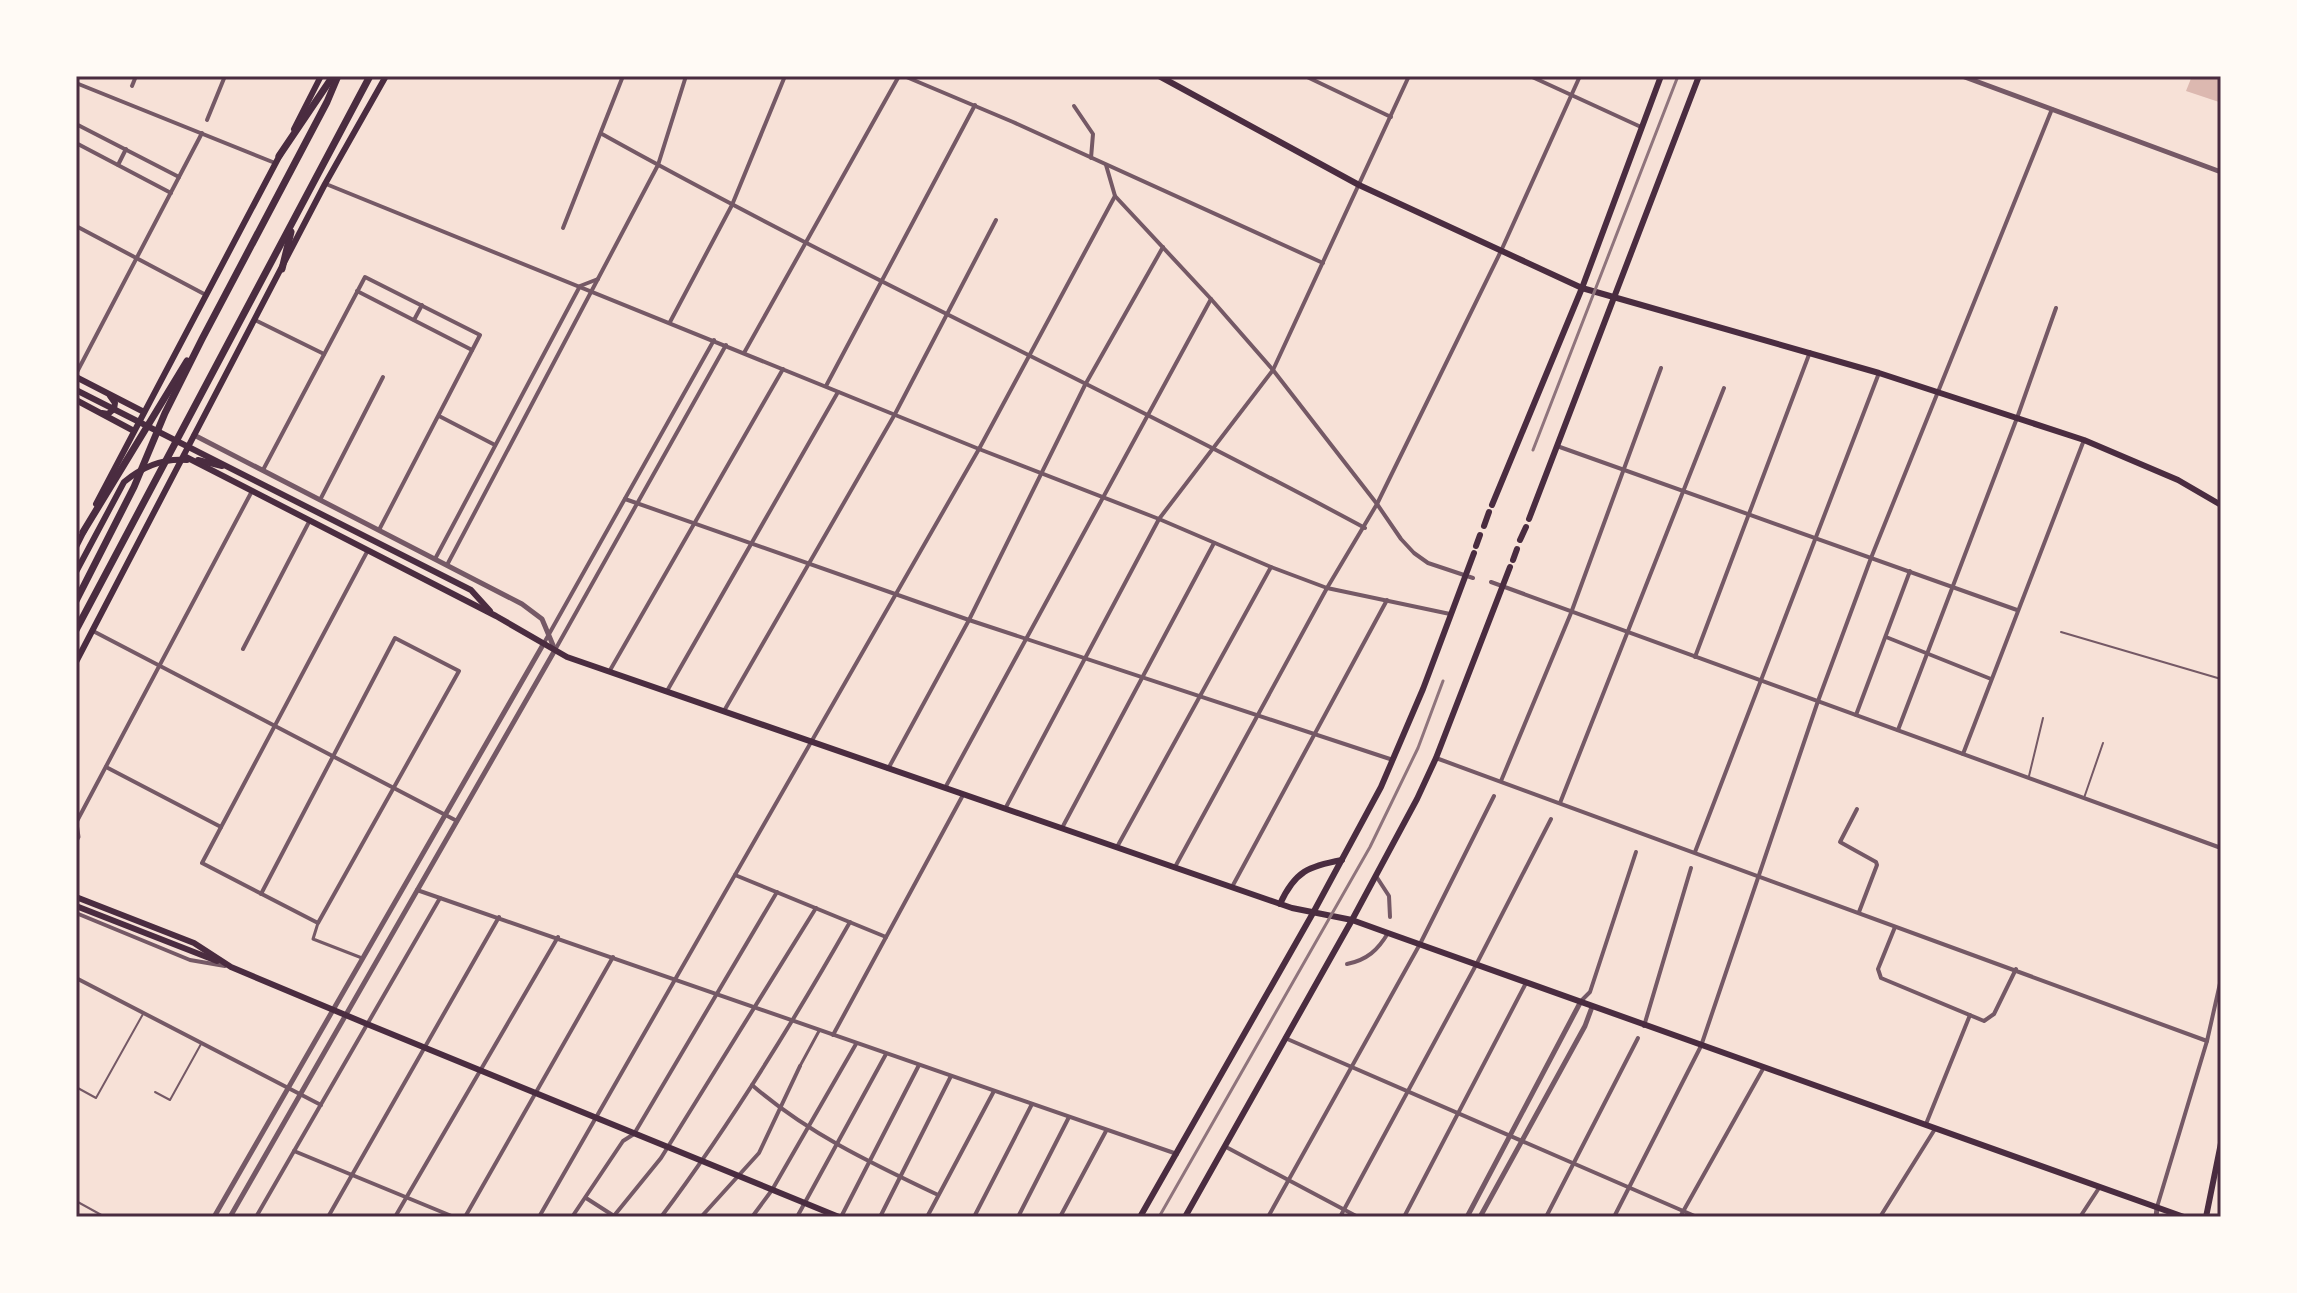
<svg xmlns="http://www.w3.org/2000/svg" width="2297" height="1293" viewBox="0 0 2297 1293" font-family="'IBM Plex Sans',sans-serif">
	<style>
		.water { fill: #dcb8b0 }
		.lines { fill: none; stroke-linecap: round; stroke-linejoin: round }
		.service { stroke: #755966; stroke-width: 2 }
		.pedestrian { stroke: #755966; stroke-width: 3 }
		.minor { stroke: #755966; stroke-width: 4 }
		.tertiary { stroke: #755966; stroke-width: 5 }
		.secondary { stroke: #4a2c40; stroke-width: 6 }
		.primary { stroke: #4a2c40; stroke-width: 6 }
		.trunk { stroke: #4a2c40; stroke-width: 7 }
		.rail { stroke: #8f747c; stroke-width: 3 }
		.neatline { fill: none; stroke: #4a2c40; stroke-width: 3 }
	</style>
	<rect width="100%" height="100%" fill="#f7e1d7"/>
	<path class="water" d="M 2192,76 L 2221,76 L 2219,102 L 2186,91 Z"/>
	<g class="lines">
		<g class="service">
			<path d="M 2061,632 L 2221,679"/>
			<path d="M 2029,776 L 2043,718"/>
			<path d="M 2084,798 L 2103,743"/>
			<path d="M 76,1087 L 96,1098 L 143,1014"/>
			<path d="M 155,1092 L 170,1100 L 201,1044"/>
			<path d="M 76,1201 L 105,1217"/>
		</g>
		<g class="pedestrian">
			<path d="M 76,843 L 79,837 L 77,823"/>
			<path d="M 318,923 L 313,939 L 362,958"/>
			<path d="M 800,1066 L 819,1031"/>
		</g>
		<g class="minor">
			<path d="M 904,76 L 1013,122 L 1323,263"/>
			<path d="M 1305,76 L 1391,117"/>
			<path d="M 1530,76 L 1641,127"/>
			<path d="M 76,83 L 275,163"/>
			<path d="M 132,86 L 136,76"/>
			<path d="M 1074,106 L 1093,134 L 1091,158"/>
			<path d="M 207,120 L 225,76"/>
			<path d="M 76,124 L 179,177"/>
			<path d="M 602,134 C 852,273 1113,392 1365,528"/>
			<path d="M 76,143 L 171,193"/>
			<path d="M 118,165 L 126,149"/>
			<path d="M 1106,165 L 1115,196 L 1211,299 L 1273,370 L 1377,504 L 1401,539 L 1414,553 L 1428,563 L 1473,578"/>
			<path d="M 326,184 L 979,449 L 1159,519 L 1271,567 L 1327,588 L 1450,614"/>
			<path d="M 76,226 L 206,295"/>
			<path d="M 563,228 L 623,76"/>
			<path d="M 357,291 L 472,350"/>
			<path d="M 255,320 L 324,354"/>
			<path d="M 414,320 L 422,305"/>
			<path d="M 670,322 L 732,205 L 785,76"/>
			<path d="M 744,353 L 899,76"/>
			<path d="M 76,374 L 202,133"/>
			<path d="M 826,386 L 975,105"/>
			<path d="M 439,416 L 495,445"/>
			<path d="M 1557,446 L 2017,610"/>
			<path d="M 263,470 L 365,277 L 480,335 L 379,530"/>
			<path d="M 625,499 L 969,620 L 1393,760"/>
			<path d="M 320,500 L 383,377"/>
			<path d="M 435,559 L 580,286 L 598,279"/>
			<path d="M 447,565 L 658,165 L 686,76"/>
			<path d="M 1491,582 L 2221,848"/>
			<path d="M 93,631 L 457,821"/>
			<path d="M 1886,637 L 1991,679"/>
			<path d="M 544,643 L 714,340"/>
			<path d="M 243,649 L 310,520"/>
			<path d="M 555,650 L 726,345"/>
			<path d="M 1695,657 L 1810,352"/>
			<path d="M 609,672 L 783,369"/>
			<path d="M 667,691 L 838,392"/>
			<path d="M 724,711 L 895,414 L 996,220"/>
			<path d="M 1856,715 L 1910,571"/>
			<path d="M 1898,730 L 2017,418 L 2056,308"/>
			<path d="M 1963,754 L 2084,440"/>
			<path d="M 1436,758 L 2207,1041"/>
			<path d="M 106,767 L 221,827"/>
			<path d="M 888,769 L 969,620 L 1085,385 L 1163,247"/>
			<path d="M 1501,781 L 1571,613 L 1661,368"/>
			<path d="M 945,788 L 1211,299"/>
			<path d="M 1560,803 L 1724,388"/>
			<path d="M 1005,809 L 1159,519 L 1273,370 L 1409,76"/>
			<path d="M 1857,809 L 1840,842 L 1876,862 L 1877,865 L 1859,912"/>
			<path d="M 76,823 L 252,491"/>
			<path d="M 1062,828 L 1214,543"/>
			<path d="M 1117,847 L 1271,567"/>
			<path d="M 1695,852 L 1879,373"/>
			<path d="M 1175,867 L 1327,588 L 1377,504 L 1501,251 L 1580,76"/>
			<path d="M 735,875 L 886,937"/>
			<path d="M 1376,876 L 1389,896 L 1390,917"/>
			<path d="M 1232,887 L 1387,600"/>
			<path d="M 417,890 L 1177,1154"/>
			<path d="M 261,894 L 395,638 L 459,671 L 318,923 L 202,863 L 368,550"/>
			<path d="M 76,913 L 190,960 L 225,966"/>
			<path d="M 1895,927 L 1878,969 L 1881,978 L 1984,1021 L 1994,1014 L 2016,969"/>
			<path d="M 1347,964 C 1367,960 1378,950 1388,933"/>
			<path d="M 76,978 L 321,1105"/>
			<path d="M 1580,1002 L 1590,992 L 1636,852"/>
			<path d="M 1644,1026 L 1691,868"/>
			<path d="M 833,1035 L 963,795"/>
			<path d="M 1285,1038 L 1697,1217"/>
			<path d="M 752,1085 C 807,1133 873,1164 938,1195"/>
			<path d="M 1926,1124 L 1970,1015"/>
			<path d="M 1226,1147 L 1358,1217"/>
			<path d="M 294,1151 L 454,1217"/>
			<path d="M 586,1198 L 614,1216"/>
			<path d="M 2157,1207 L 2207,1041 L 2221,979"/>
			<path d="M 256,1217 L 440,898"/>
			<path d="M 328,1217 L 499,917"/>
			<path d="M 395,1217 L 558,937"/>
			<path d="M 465,1217 L 613,957"/>
			<path d="M 539,1217 L 979,449 L 1115,196"/>
			<path d="M 572,1217 L 623,1141 L 634,1134 L 777,892"/>
			<path d="M 613,1217 L 661,1158 L 816,908"/>
			<path d="M 661,1217 C 731,1124 792,1024 850,922"/>
			<path d="M 701,1217 L 759,1153 L 800,1066"/>
			<path d="M 752,1217 L 772,1190 L 856,1044"/>
			<path d="M 797,1217 L 886,1054"/>
			<path d="M 841,1217 L 919,1065"/>
			<path d="M 880,1217 L 951,1076"/>
			<path d="M 927,1217 L 994,1091"/>
			<path d="M 974,1217 L 1032,1104"/>
			<path d="M 1018,1217 L 1069,1117"/>
			<path d="M 1060,1217 L 1106,1131"/>
			<path d="M 1268,1217 L 1420,944 L 1494,796"/>
			<path d="M 1340,1217 L 1476,965 L 1551,819"/>
			<path d="M 1404,1217 L 1526,983"/>
			<path d="M 1546,1217 L 1638,1038"/>
			<path d="M 1614,1217 L 1701,1046 L 1818,701 L 1871,558 L 2052,109"/>
			<path d="M 1680,1217 L 1764,1067"/>
			<path d="M 1880,1217 L 1935,1129"/>
			<path d="M 2080,1217 L 2099,1188"/>
		</g>
		<g class="tertiary">
			<path d="M 1962,76 L 2221,172"/>
			<path d="M 194,435 L 522,604 L 542,619 L 555,650 L 230,1217"/>
			<path d="M 214,1217 L 544,643"/>
			<path d="M 1467,1217 L 1580,1003"/>
			<path d="M 1480,1217 L 1585,1026 L 1592,1007"/>
			<path d="M 2156,1217 L 2157,1208"/>
		</g>
		<g class="secondary">
			<path d="M 294,129 L 321,76"/>
			<path d="M 76,377 L 144,412"/>
			<path d="M 102,413 L 108,414 L 114,409 L 115,403 L 110,396"/>
			<path d="M 96,504 L 281,153"/>
			<path d="M 76,547 L 85,529"/>
			<path d="M 76,662 L 325,184 L 386,76"/>
			<path d="M 76,897 L 194,943 L 231,967 L 367,1024 L 839,1217"/>
			<path d="M 76,906 L 217,961"/>
		</g>
		<g class="primary">
			<path d="M 1159,76 L 1359,185 L 1582,288 L 1879,373 L 2084,440 L 2178,480 L 2221,505"/>
			<path d="M 76,390 L 471,590 L 490,611"/>
			<path d="M 76,400 L 134,431"/>
			<path d="M 184,456 L 496,616 L 567,657 L 1292,908 L 1352,920 L 1388,933 L 2184,1217"/>
			<path d="M 198,460 L 222,466"/>
			<path d="M 1492,505 L 1582,288 L 1661,76"/>
			<path d="M 1529,519 L 1699,76"/>
			<path d="M 1484,526 L 1489,512"/>
			<path d="M 1520,540 L 1526,527"/>
			<path d="M 1476,546 L 1480,535"/>
			<path d="M 1513,560 L 1517,549"/>
			<path d="M 76,572 L 124,482 C 142,467 163,458 187,460"/>
			<path d="M 1280,904 C 1295,871 1309,866 1342,860"/>
			<path d="M 1140,1217 L 1313,913 L 1381,787 L 1423,689 L 1474,553"/>
			<path d="M 1185,1217 L 1352,920 L 1417,799 L 1436,758 L 1510,567"/>
			<path d="M 2206,1217 L 2221,1143"/>
		</g>
		<g class="trunk">
			<path d="M 279,156 L 333,76"/>
			<path d="M 282,269 L 291,232"/>
			<path d="M 83,532 L 187,361"/>
			<path d="M 76,601 L 134,487 L 165,413 L 202,339 L 327,102 L 338,76"/>
			<path d="M 76,630 L 370,76"/>
		</g>
		<g class="rail">
			<path d="M 1533,450 L 1678,76"/>
			<path d="M 1159,1217 L 1370,847 L 1418,748 L 1443,681"/>
		</g>
	</g>
	<rect width="2297" height="1293" fill="none" stroke="#fffaf5" stroke-width="156"/>
	<rect x="78" y="78" width="2141" height="1137" class="neatline"/>
</svg>
